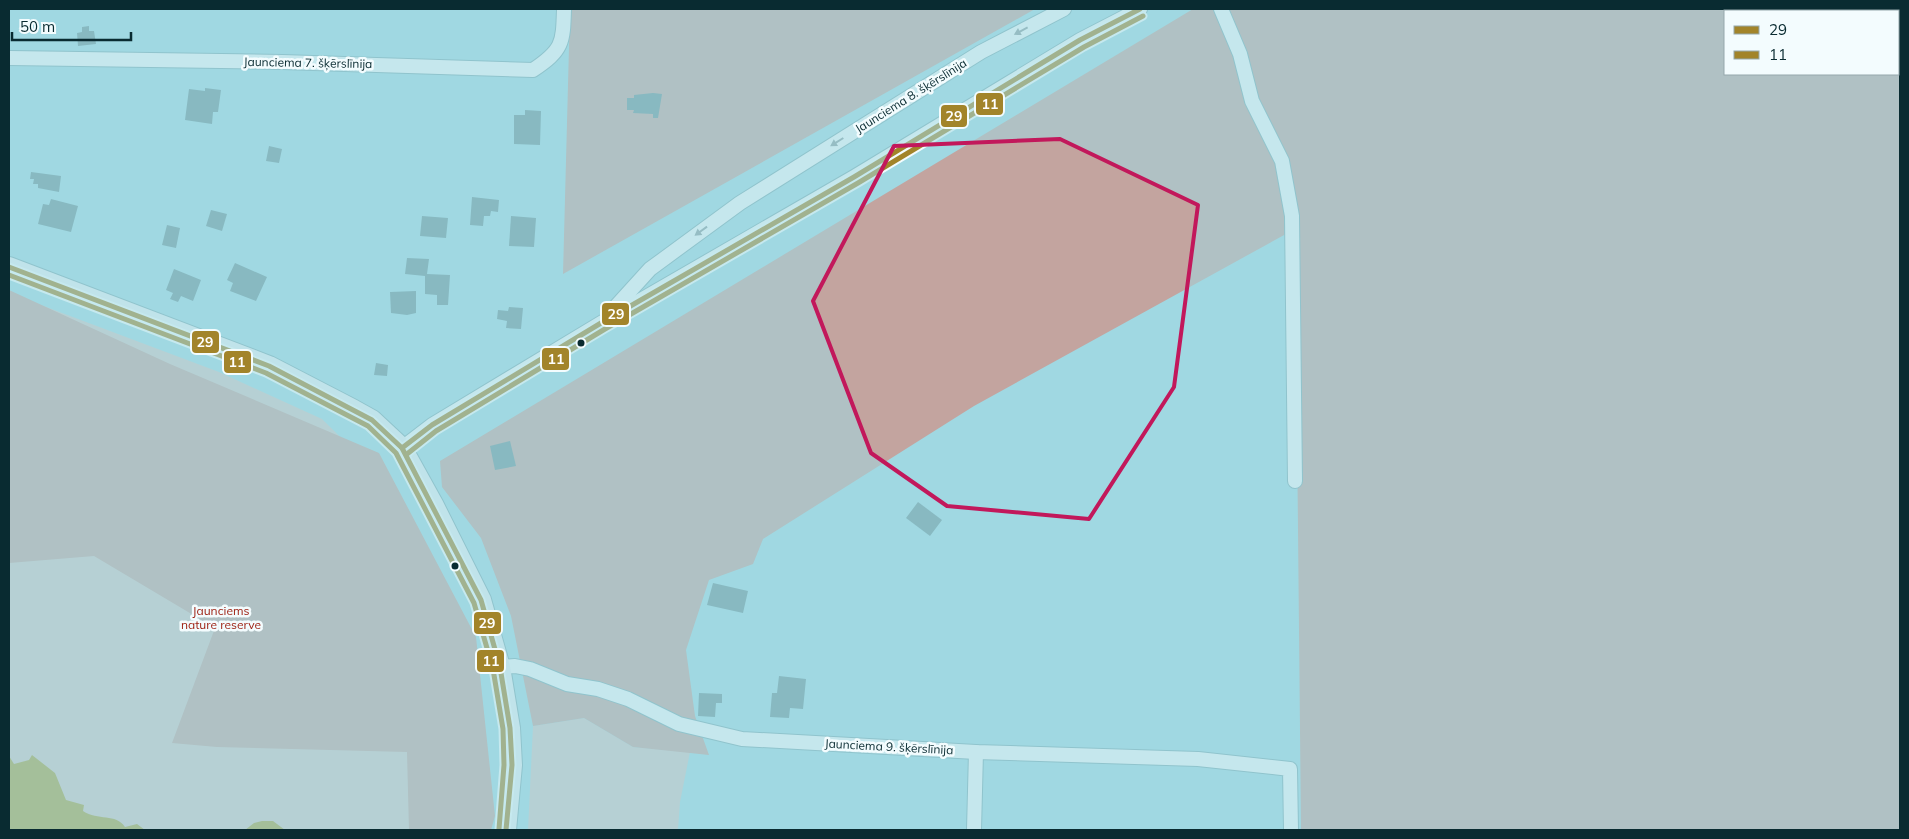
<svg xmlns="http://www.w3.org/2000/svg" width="1909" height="839" viewBox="0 0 1909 839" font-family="Mulish,sans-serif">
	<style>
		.green { fill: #d0c6c4 }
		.forest { fill: #c3a49f; fill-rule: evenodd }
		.water { fill: #a9a144 }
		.building { fill: #6a939a }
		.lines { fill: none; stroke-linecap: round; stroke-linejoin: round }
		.minor-casing { stroke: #7caab3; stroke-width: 16 }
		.secondary-casing { stroke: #7caab3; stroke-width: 22 }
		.minor { stroke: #f1f9fb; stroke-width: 14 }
		.secondary { stroke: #e6eff3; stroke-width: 20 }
		.bus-1-casing { stroke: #f3fcfe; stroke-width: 9 }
		.bus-2-casing { stroke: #f3fcfe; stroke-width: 9 }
		.bus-1 { stroke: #a2842a; stroke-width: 5 }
		.bus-2 { stroke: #a2842a; stroke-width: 5 }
		.oneway { fill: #899ca0 }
		.marked { fill: none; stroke: #c2185b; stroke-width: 4; stroke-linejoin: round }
		.bus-dot { fill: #092b31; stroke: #f3fcfe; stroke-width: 2 }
		.labels { text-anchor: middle; stroke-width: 5; stroke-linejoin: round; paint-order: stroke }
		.street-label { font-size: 12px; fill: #092b31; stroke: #f3fcfe }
		.park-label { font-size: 12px; fill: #9e2214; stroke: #f3fcfe }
		.line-badge { stroke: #f3fcfe; stroke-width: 2 }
		.badge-label { font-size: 14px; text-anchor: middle; font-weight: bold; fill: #fff }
	</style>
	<rect width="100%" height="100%" fill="#a0d8e2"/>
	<g class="green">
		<path d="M 9,293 L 219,372 L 322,419 L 393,489 L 477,830 L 9,830 Z"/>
		<path d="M 584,718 L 633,747 L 690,752 L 680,802 L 678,830 L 528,830 L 533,726 Z"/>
	</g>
	<g class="forest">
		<path d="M 570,9 L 1035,9 L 563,274 Z"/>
		<path d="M 1193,9 L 1900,9 L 1900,830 L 1301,830 L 1295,229 L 974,406 L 763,539 L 753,564 L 709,580 L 686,650 L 695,716 L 709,755 L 633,747 L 584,718 L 533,726 L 511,616 L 481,538 L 442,487 L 440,461 ZM 1725,11 L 1898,11 L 1898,74 L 1725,74 Z"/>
		<path d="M 9,290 L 170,364 L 379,453 L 476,637 L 495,816 L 491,830 L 409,830 L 407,752 L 217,747 L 172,743 L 215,628 L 94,556 L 9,563 Z"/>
	</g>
	<g class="water">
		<path d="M 32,755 L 55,773 L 66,800 L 84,805 L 83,811 C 98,821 116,813 125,827 L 137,824 L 145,830 L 9,830 L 9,756 L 14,764 L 29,760 Z"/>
		<path d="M 262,821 L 273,821 L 285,830 L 245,830 L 254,823 Z"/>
	</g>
	<g class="building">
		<path d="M 89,26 L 89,31 L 94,31 L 96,44 L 78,46 L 77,33 L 82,32 L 82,27 Z"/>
		<path d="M 205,88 L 221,90 L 218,112 L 213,112 L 212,124 L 185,120 L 189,89 L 205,91 Z"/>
		<path d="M 653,93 L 662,94 L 658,118 L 653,118 L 653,114 L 633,113 L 634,110 L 627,110 L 627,98 L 634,98 L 634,95 Z"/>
		<path d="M 525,110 L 541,111 L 540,145 L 514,144 L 514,115 L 525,115 Z"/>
		<path d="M 269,146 L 282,149 L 279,163 L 266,161 Z"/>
		<path d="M 31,172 L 61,176 L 59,192 L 38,188 L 38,184 L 33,184 L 34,179 L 30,179 Z"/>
		<path d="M 472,197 L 499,200 L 498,212 L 491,211 L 490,216 L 484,216 L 483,226 L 470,225 Z"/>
		<path d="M 51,199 L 78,206 L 71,232 L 38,224 L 43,204 L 49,205 Z"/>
		<path d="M 211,210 L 227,214 L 222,231 L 206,226 Z"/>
		<path d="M 422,216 L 448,218 L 446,238 L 420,236 Z"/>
		<path d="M 511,216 L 536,218 L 534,247 L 509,246 Z"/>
		<path d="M 167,225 L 180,228 L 176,248 L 162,245 Z"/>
		<path d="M 407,258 L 429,259 L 427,274 L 450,275 L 448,305 L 437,305 L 437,295 L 425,294 L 425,276 L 405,274 Z"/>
		<path d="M 235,263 L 267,277 L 256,301 L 230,291 L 233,283 L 227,280 Z"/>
		<path d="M 174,269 L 201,280 L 193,301 L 181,296 L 178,302 L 170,299 L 173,293 L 166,290 Z"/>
		<path d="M 416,291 L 416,313 L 407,315 L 391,313 L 390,292 Z"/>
		<path d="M 509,307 L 523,308 L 521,329 L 506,328 L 507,321 L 497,319 L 498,310 L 508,311 Z"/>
		<path d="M 376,363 L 388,365 L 387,376 L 374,375 Z"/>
		<path d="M 510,441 L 516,466 L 495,470 L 490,446 Z"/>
		<path d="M 918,502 L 942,520 L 930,536 L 906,518 Z"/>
		<path d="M 713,583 L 748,591 L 743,613 L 707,605 Z"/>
		<path d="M 779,676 L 806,679 L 803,709 L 790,708 L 789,718 L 770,717 L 772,693 L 777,693 Z"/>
		<path d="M 699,693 L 722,694 L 722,703 L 716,703 L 715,717 L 698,716 Z"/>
	</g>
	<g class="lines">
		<defs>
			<g id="minor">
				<path d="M 1221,9 L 1240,54 L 1252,101 L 1282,161 L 1292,216 L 1295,481"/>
				<path d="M 9,58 L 282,62 L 533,70 C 563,50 563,43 564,9"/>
				<path d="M 610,313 L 650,269 L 740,203 L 981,52 L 1064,9"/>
				<path d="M 402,448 L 432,425 L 601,323 L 854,177 L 1080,40 L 1140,9"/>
				<path d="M 500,667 L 515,666 L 530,669 L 567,684 L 598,689 L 628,699 L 679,724 L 742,739 L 976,752 L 1198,759 L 1290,769 L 1291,830"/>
				<path d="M 974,830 L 976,752"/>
			</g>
			<path id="secondary" d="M 9,267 L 269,366 L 354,410 L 372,420 L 402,448 L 433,504 L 481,600 L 500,667 L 510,728 L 512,765 L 506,830"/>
		</defs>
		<use href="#minor" class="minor-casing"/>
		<use href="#secondary" class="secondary-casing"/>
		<use href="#minor" class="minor"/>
		<use href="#secondary" class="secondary"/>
		<defs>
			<g id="bus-1">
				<path d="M 9,267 L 269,366 L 372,420 L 402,448 L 481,600 L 500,667 L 510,728 L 512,765 L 506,830"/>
				<path d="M 402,448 L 432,425 L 601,323 L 854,177 L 1080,40 L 1140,9"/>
			</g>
			<g id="bus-2">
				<path d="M 9,275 L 266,373 L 368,426 L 396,453 L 474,603 L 493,669 L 503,729 L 504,765 L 499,829"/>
				<path d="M 407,454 L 436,431 L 605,329 L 858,183 L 1084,47 L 1143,16"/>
			</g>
		</defs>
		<use href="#bus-1" class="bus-1-casing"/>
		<use href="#bus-2" class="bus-2-casing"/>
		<use href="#bus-1" class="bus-1"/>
		<use href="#bus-2" class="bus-2"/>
	</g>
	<defs><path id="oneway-solid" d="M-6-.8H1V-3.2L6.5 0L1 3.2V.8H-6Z" transform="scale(1.25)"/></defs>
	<g class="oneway">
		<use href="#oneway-solid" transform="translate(1021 31) rotate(152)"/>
		<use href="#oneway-solid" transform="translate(837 142) rotate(148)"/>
		<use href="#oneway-solid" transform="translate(701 231) rotate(144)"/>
	</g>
	<path d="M0 0H1909V839H0ZM 1060,139 L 1198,205 L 1174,387 L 1089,519 L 947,506 L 871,453 L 813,301 L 894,146 Z" fill="#a0d8e2" fill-opacity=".55" fill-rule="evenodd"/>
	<path class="marked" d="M 1060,139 L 1198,205 L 1174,387 L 1089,519 L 947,506 L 871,453 L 813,301 L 894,146 Z"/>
	<g class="bus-dot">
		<circle cx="581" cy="343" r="4.5"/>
		<circle cx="455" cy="566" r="4.5"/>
	</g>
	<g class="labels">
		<g class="street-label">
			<text transform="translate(308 63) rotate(1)" y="4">Jaunciema 7. šķērslīnija</text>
			<text transform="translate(911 96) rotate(-32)" y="4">Jaunciema 8. šķērslīnija</text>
			<text transform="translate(889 747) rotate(3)" y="4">Jaunciema 9. šķērslīnija</text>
		</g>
		<g class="park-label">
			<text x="221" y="615">Jaunciems<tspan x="221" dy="14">nature reserve</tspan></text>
		</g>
	</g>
	<g class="line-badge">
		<rect x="975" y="92" width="29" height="24" rx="5" fill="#a2842a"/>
		<rect x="940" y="104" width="28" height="24" rx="5" fill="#a2842a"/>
		<rect x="601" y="302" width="29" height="24" rx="5" fill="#a2842a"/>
		<rect x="191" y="330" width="29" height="24" rx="5" fill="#a2842a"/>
		<rect x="541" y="347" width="29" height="24" rx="5" fill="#a2842a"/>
		<rect x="223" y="350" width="29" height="24" rx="5" fill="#a2842a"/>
		<rect x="473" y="611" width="29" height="24" rx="5" fill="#a2842a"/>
		<rect x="476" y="649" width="29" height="24" rx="5" fill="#a2842a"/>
	</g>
	<g class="badge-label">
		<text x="990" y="109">11</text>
		<text x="954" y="121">29</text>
		<text x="616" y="319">29</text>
		<text x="205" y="347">29</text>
		<text x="556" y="364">11</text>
		<text x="237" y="367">11</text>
		<text x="487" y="628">29</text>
		<text x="491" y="666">11</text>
	</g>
	<rect width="1909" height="839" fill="none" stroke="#092b31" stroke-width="20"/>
	<rect x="1724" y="10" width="175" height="65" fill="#f3fcfe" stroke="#95a8ac"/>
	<rect x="1734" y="26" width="25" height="8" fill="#a2842a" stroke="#95a8ac"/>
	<text x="1769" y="35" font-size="15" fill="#092b31">29</text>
	<rect x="1734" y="51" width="25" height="8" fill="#a2842a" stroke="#95a8ac"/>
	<text x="1769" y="60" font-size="15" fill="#092b31">11</text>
	<path d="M12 32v8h119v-8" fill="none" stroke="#092b31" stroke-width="2.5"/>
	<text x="20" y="32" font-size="15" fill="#092b31" stroke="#f3fcfe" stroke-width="4" paint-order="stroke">50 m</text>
</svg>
